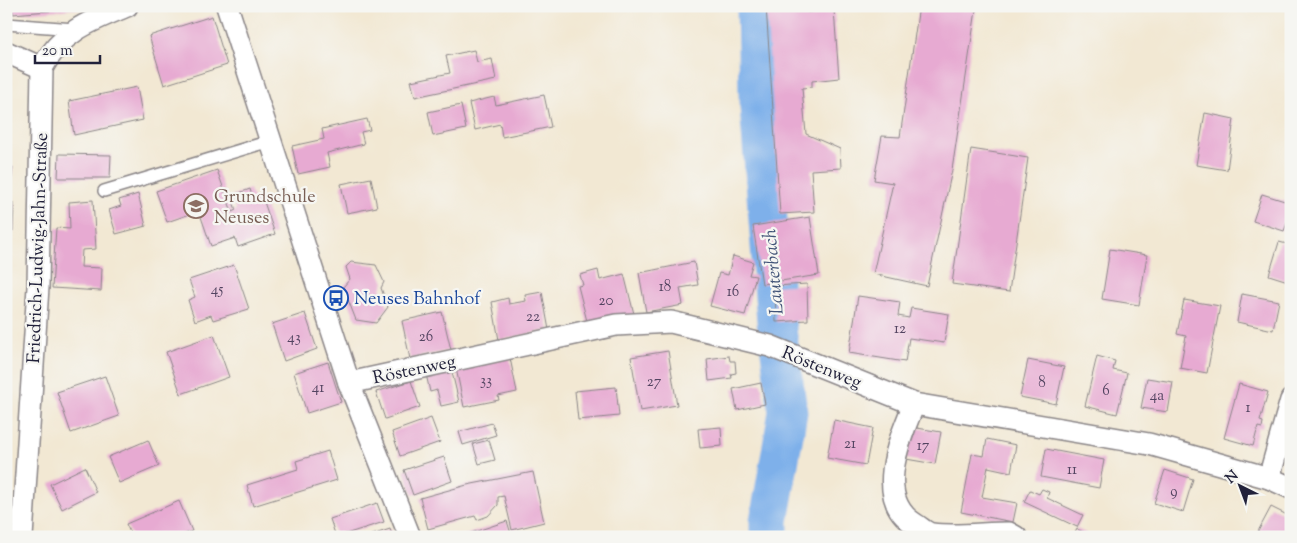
<svg xmlns="http://www.w3.org/2000/svg" width="1297" height="543" viewBox="0 0 1297 543" font-family="'Sorts Mill Goudy',serif">
	<style>
		.lines { fill: none; stroke-linecap: round; stroke-linejoin: round }
		.river { stroke: #7eb0ea; stroke-width: 39 }
		.building { fill: #e7aad2 }
		.lane-casing { stroke: #8a8587; stroke-width: 14 }
		.street-casing { stroke: #8a8587; stroke-width: 24 }
		.lane { stroke: #fff; stroke-width: 11 }
		.street { stroke: #fff; stroke-width: 21 }
		.labels { text-anchor: middle; stroke-width: 4.5; stroke-linejoin: round; paint-order: stroke }
		.number-label { font-size: 15px; fill: #534461 }
		.education-label { font-size: 18px; fill: #785e54; stroke: #f6f6f2; text-anchor: start }
		.street-label { font-size: 18px; fill: #22223b; stroke: #f6f6f2 }
		.transit-label { font-size: 18px; fill: #164399; stroke: #f6f6f2; text-anchor: start }
		.water-label { font-size: 19px; font-style: italic; fill: #425478; stroke: #f6f6f2 }
	</style>
	<rect width="100%" height="100%" fill="#f6f6f2"/>
	<filter id="ink" filterUnits="userSpaceOnUse"><feTurbulence type="fractalNoise" baseFrequency=".02" numOctaves="2"/><feDisplacementMap in="SourceGraphic" scale="10" xChannelSelector="R" yChannelSelector="G"/><feConvolveMatrix kernelMatrix="1 2 1 2 8 2 1 2 1" color-interpolation-filters="sRGB"/></filter>
	<filter id="wash" filterUnits="userSpaceOnUse"><feTurbulence type="fractalNoise" baseFrequency=".0096" numOctaves="4" result="noise"/><feDisplacementMap in="SourceGraphic" scale="20" xChannelSelector="R" yChannelSelector="G"/><feGaussianBlur stdDeviation="1.12" result="paint"/><feColorMatrix in="noise" values="0 0 0 0 0 0 0 0 0 0 0 0 0 0 0 0 0 1.4 0 .05"/><feComposite in="paint" operator="in"/></filter>
	<g filter="url(#wash)">
		<rect width="100%" height="100%" fill="#f2e8d3"/>
		<g class="lines">
			<path class="river" d="M 756,6 L 758,94 L 776,322 L 788,412 L 769,521 L 769,537"/>
		</g>
		<g id="blocks">
			<g class="building">
				<path d="M 12,6 L 84,6 L 84,8 L 13,14 Z"/>
				<path d="M 766,6 L 806,6 L 807,12 L 834,10 L 839,78 L 812,81 L 812,87 L 802,88 L 806,134 L 840,149 L 841,168 L 811,170 L 814,212 L 780,214 Z"/>
				<path d="M 919,6 L 950,6 L 976,10 L 952,170 L 927,286 L 873,274 L 893,183 L 874,180 L 882,136 L 900,137 Z"/>
				<path d="M 212,16 L 227,65 L 164,85 L 149,36 Z"/>
				<path d="M 474,50 L 477,62 L 492,59 L 496,80 L 415,97 L 411,81 L 450,73 L 446,56 Z"/>
				<path d="M 137,87 L 143,120 L 74,135 L 69,101 Z"/>
				<path d="M 544,95 L 551,127 L 502,137 L 500,124 L 475,130 L 469,103 L 494,97 L 496,105 Z"/>
				<path d="M 461,105 L 466,129 L 433,136 L 428,112 Z"/>
				<path d="M 1205,113 L 1234,119 L 1227,170 L 1196,165 Z"/>
				<path d="M 367,119 L 370,130 L 361,132 L 364,144 L 327,153 L 330,167 L 298,174 L 292,146 L 324,139 L 322,129 Z"/>
				<path d="M 971,149 L 1028,158 L 1009,292 L 952,284 Z"/>
				<path d="M 59,154 L 111,155 L 110,178 L 58,178 Z"/>
				<path d="M 13,167 L 11,184 L 6,184 L 6,168 Z"/>
				<path d="M 217,170 L 232,212 L 236,210 L 231,196 L 250,189 L 254,202 L 263,199 L 275,234 L 238,247 L 235,238 L 211,246 L 199,211 L 167,222 L 156,191 Z"/>
				<path d="M 371,178 L 377,207 L 347,213 L 341,184 Z"/>
				<path d="M 138,194 L 146,226 L 116,234 L 109,210 L 121,206 L 119,200 Z"/>
				<path d="M 1262,194 L 1291,203 L 1291,213 L 1284,231 L 1253,221 Z"/>
				<path d="M 93,200 L 96,249 L 82,250 L 81,267 L 102,268 L 101,291 L 52,288 L 56,228 L 70,229 L 69,202 Z"/>
				<path d="M 6,203 L 14,203 L 13,231 L 6,231 Z"/>
				<path d="M 810,217 L 819,275 L 762,284 L 753,226 Z"/>
				<path d="M 1279,242 L 1291,245 L 1291,282 L 1269,275 Z"/>
				<path d="M 1110,249 L 1147,255 L 1139,305 L 1102,299 Z"/>
				<path d="M 733,256 L 753,262 L 749,275 L 756,276 L 745,315 L 710,306 L 719,273 L 728,275 Z"/>
				<path d="M 351,262 L 376,265 L 384,282 L 381,288 L 388,307 L 376,323 L 356,320 L 343,287 L 350,279 L 346,267 Z"/>
				<path d="M 694,262 L 698,285 L 680,288 L 683,305 L 646,312 L 639,273 Z"/>
				<path d="M 234,265 L 249,309 L 213,320 L 211,315 L 195,321 L 188,300 L 195,297 L 189,280 Z"/>
				<path d="M 598,270 L 600,280 L 624,274 L 634,314 L 588,325 L 578,286 L 583,285 L 580,275 Z"/>
				<path d="M 807,284 L 808,320 L 776,322 L 775,286 Z"/>
				<path d="M 542,292 L 549,330 L 499,340 L 492,302 L 508,298 L 509,304 L 526,301 L 525,295 Z"/>
				<path d="M 1242,294 L 1279,301 L 1273,330 L 1237,322 Z"/>
				<path d="M 858,296 L 900,302 L 898,316 L 909,318 L 911,308 L 949,314 L 944,343 L 909,338 L 905,362 L 849,353 Z"/>
				<path d="M 1184,300 L 1220,306 L 1207,373 L 1180,368 L 1186,336 L 1177,334 Z"/>
				<path d="M 442,312 L 451,350 L 410,359 L 402,321 Z"/>
				<path d="M 305,313 L 317,349 L 284,361 L 272,324 Z"/>
				<path d="M 214,335 L 229,377 L 181,394 L 166,352 Z"/>
				<path d="M 668,351 L 677,405 L 640,411 L 631,357 Z"/>
				<path d="M 729,356 L 730,361 L 735,361 L 736,373 L 731,374 L 732,378 L 709,381 L 707,359 Z"/>
				<path d="M 1097,356 L 1115,361 L 1113,370 L 1127,373 L 1117,414 L 1085,406 Z"/>
				<path d="M 510,358 L 517,392 L 498,396 L 499,400 L 464,407 L 456,368 Z"/>
				<path d="M 1028,360 L 1064,367 L 1056,404 L 1020,397 Z"/>
				<path d="M 328,362 L 341,402 L 307,413 L 294,373 Z"/>
				<path d="M 451,368 L 459,402 L 441,406 L 437,390 L 430,392 L 426,374 Z"/>
				<path d="M 105,376 L 119,416 L 71,433 L 57,392 Z"/>
				<path d="M 1147,378 L 1173,382 L 1168,412 L 1141,408 Z"/>
				<path d="M 411,381 L 420,407 L 385,419 L 376,392 Z"/>
				<path d="M 761,383 L 765,404 L 737,410 L 733,389 Z"/>
				<path d="M 1239,384 L 1268,392 L 1260,421 L 1263,422 L 1262,428 L 1258,427 L 1253,446 L 1224,438 Z"/>
				<path d="M 616,387 L 619,416 L 578,420 L 575,391 Z"/>
				<path d="M 431,418 L 440,442 L 400,456 L 392,432 Z"/>
				<path d="M 834,420 L 873,428 L 866,465 L 827,458 Z"/>
				<path d="M 492,423 L 496,435 L 463,445 L 459,432 Z"/>
				<path d="M 721,427 L 722,446 L 700,448 L 698,429 Z"/>
				<path d="M 911,427 L 941,432 L 935,464 L 906,459 Z"/>
				<path d="M 987,439 L 1016,445 L 1011,472 L 988,467 L 982,497 L 1017,503 L 1013,522 L 961,512 L 972,454 L 984,456 Z"/>
				<path d="M 148,440 L 159,466 L 119,483 L 108,457 Z"/>
				<path d="M 489,440 L 495,460 L 479,464 L 473,444 Z"/>
				<path d="M 1046,449 L 1104,460 L 1099,488 L 1041,477 Z"/>
				<path d="M 328,451 L 337,480 L 253,506 L 247,485 L 298,469 L 296,461 Z"/>
				<path d="M 444,457 L 452,481 L 413,495 L 404,470 Z"/>
				<path d="M 85,467 L 96,492 L 62,509 L 50,484 Z"/>
				<path d="M 1165,470 L 1193,479 L 1183,512 L 1154,503 Z"/>
				<path d="M 533,472 L 544,522 L 512,530 L 504,496 L 498,497 L 498,505 L 488,516 L 477,520 L 475,516 L 428,529 L 420,498 L 467,485 Z"/>
				<path d="M 1042,489 L 1049,492 L 1047,498 L 1083,515 L 1077,527 L 1024,502 L 1030,490 L 1039,494 Z"/>
				<path d="M 179,501 L 192,531 L 178,537 L 132,537 L 126,524 Z"/>
				<path d="M 377,503 L 384,522 L 336,537 L 330,519 Z"/>
				<path d="M 1271,507 L 1291,517 L 1291,537 L 1255,537 Z"/>
				<path d="M 507,521 L 512,537 L 462,537 L 462,536 Z"/>
				<path d="M 390,529 L 393,537 L 369,537 L 369,536 Z"/>
				<path d="M 1077,529 L 1093,537 L 1073,537 Z"/>
			</g>
		</g>
	</g>
	<g filter="url(#ink)">
		<use href="#blocks" fill-opacity="0" stroke="#8a8587" stroke-width="1"/>
		<g class="lines">
			<defs>
				<g id="lane">
					<path d="M 6,24 L 75,29"/>
					<path d="M 104,191 L 270,141"/>
				</g>
				<g id="street">
					<path d="M 227,6 L 349,383 L 410,537"/>
					<path d="M 6,52 L 42,68"/>
					<path d="M 349,383 L 616,325 L 671,322 L 770,346 L 914,404 L 1149,444 L 1269,478 L 1291,488"/>
					<path d="M 914,404 C 900,438 873,499 915,524 C 920,527 926,533 932,534 C 955,537 985,533 1009,533 L 1016,537"/>
					<path d="M 1269,478 L 1291,400"/>
					<path d="M 22,537 L 38,287 L 42,68 C 62,31 90,21 127,6"/>
				</g>
			</defs>
			<use href="#lane" class="lane-casing"/>
			<use href="#street" class="street-casing"/>
			<use href="#lane" class="lane"/>
			<use href="#street" class="street"/>
		</g>
	</g>
	<defs>
		<symbol id="school-ring" viewBox="-11 -11 22 22"><circle r="9.5" fill="#f6f6f2" stroke="#8d6e63" stroke-width="1.5"/><path d="M0-5L7-2L0 1L-7-2ZM-4 1L0 2.5L4 1V4Q0 6-4 4Z" fill="#8d6e63"/></symbol>
		<symbol id="bus-ring" viewBox="-11 -11 22 22"><circle r="9.5" fill="#f6f6f2" stroke="#1a4fb4" stroke-width="1.5"/><path d="M-5-6H5V4H4V6H2V4H-2V6H-4V4H-5ZM-3.5-4V0h7V-4ZM-3.5 1.2v1.5H-2V1.2ZM2 1.2v1.5H3.5V1.2Z" fill="#1a4fb4"/></symbol>
	</defs>
	<g fill-rule="evenodd">
		<use href="#school-ring" x="182" y="192" width="28" height="28"/>
		<use href="#bus-ring" x="322" y="284" width="28" height="28"/>
	</g>
	<g class="labels">
		<g class="number-label">
			<text x="665" y="291">18</text>
			<text x="217" y="294">45</text>
			<text x="733" y="296">16</text>
			<text x="606" y="305">20</text>
			<text x="533" y="321">22</text>
			<text x="900" y="333">12</text>
			<text x="426" y="341">26</text>
			<text x="294" y="342">43</text>
			<text x="486" y="385">33</text>
			<text x="654" y="386">27</text>
			<text x="1042" y="387">8</text>
			<text x="318" y="392">41</text>
			<text x="1106" y="395">6</text>
			<text x="1157" y="400">4a</text>
			<text x="1248" y="412">1</text>
			<text x="850" y="448">21</text>
			<text x="923" y="450">17</text>
			<text x="1072" y="474">11</text>
			<text x="1174" y="496">9</text>
		</g>
		<g class="education-label">
			<text x="214" y="202">Grundschule<tspan x="214" dy="21">Neuses</tspan></text>
		</g>
		<g class="street-label">
			<text transform="translate(37 248) rotate(-88)" y="6">Friedrich-Ludwig-Jahn-Straße</text>
			<text transform="translate(822 367) rotate(22)" y="6">Röstenweg</text>
			<text transform="translate(414 369) rotate(-12)" y="6">Röstenweg</text>
		</g>
		<g class="transit-label">
			<text x="354" y="304">Neuses Bahnhof</text>
		</g>
		<g class="water-label">
			<text transform="translate(772 272) rotate(-95)" y="7">Lauterbach</text>
		</g>
	</g>
	<rect width="1297" height="543" fill="none" stroke="#f6f6f2" stroke-width="25"/>
	<g transform="translate(1240 486) rotate(318)" stroke="#f6f6f2" stroke-width="4" paint-order="stroke">
	<path d="M0-4L9 19L0 12L-9 19Z" fill="#22223b"/>
	<text y="-8" font-size="14" font-weight="bold" text-anchor="middle" fill="#22223b">N</text>
	</g>
	<path d="M35 55v8h65v-8" fill="none" stroke="#22223b" stroke-width="2.5"/>
	<text x="42" y="55" font-size="15" fill="#22223b" stroke="#f6f6f2" stroke-width="4" paint-order="stroke">20 m</text>
</svg>
